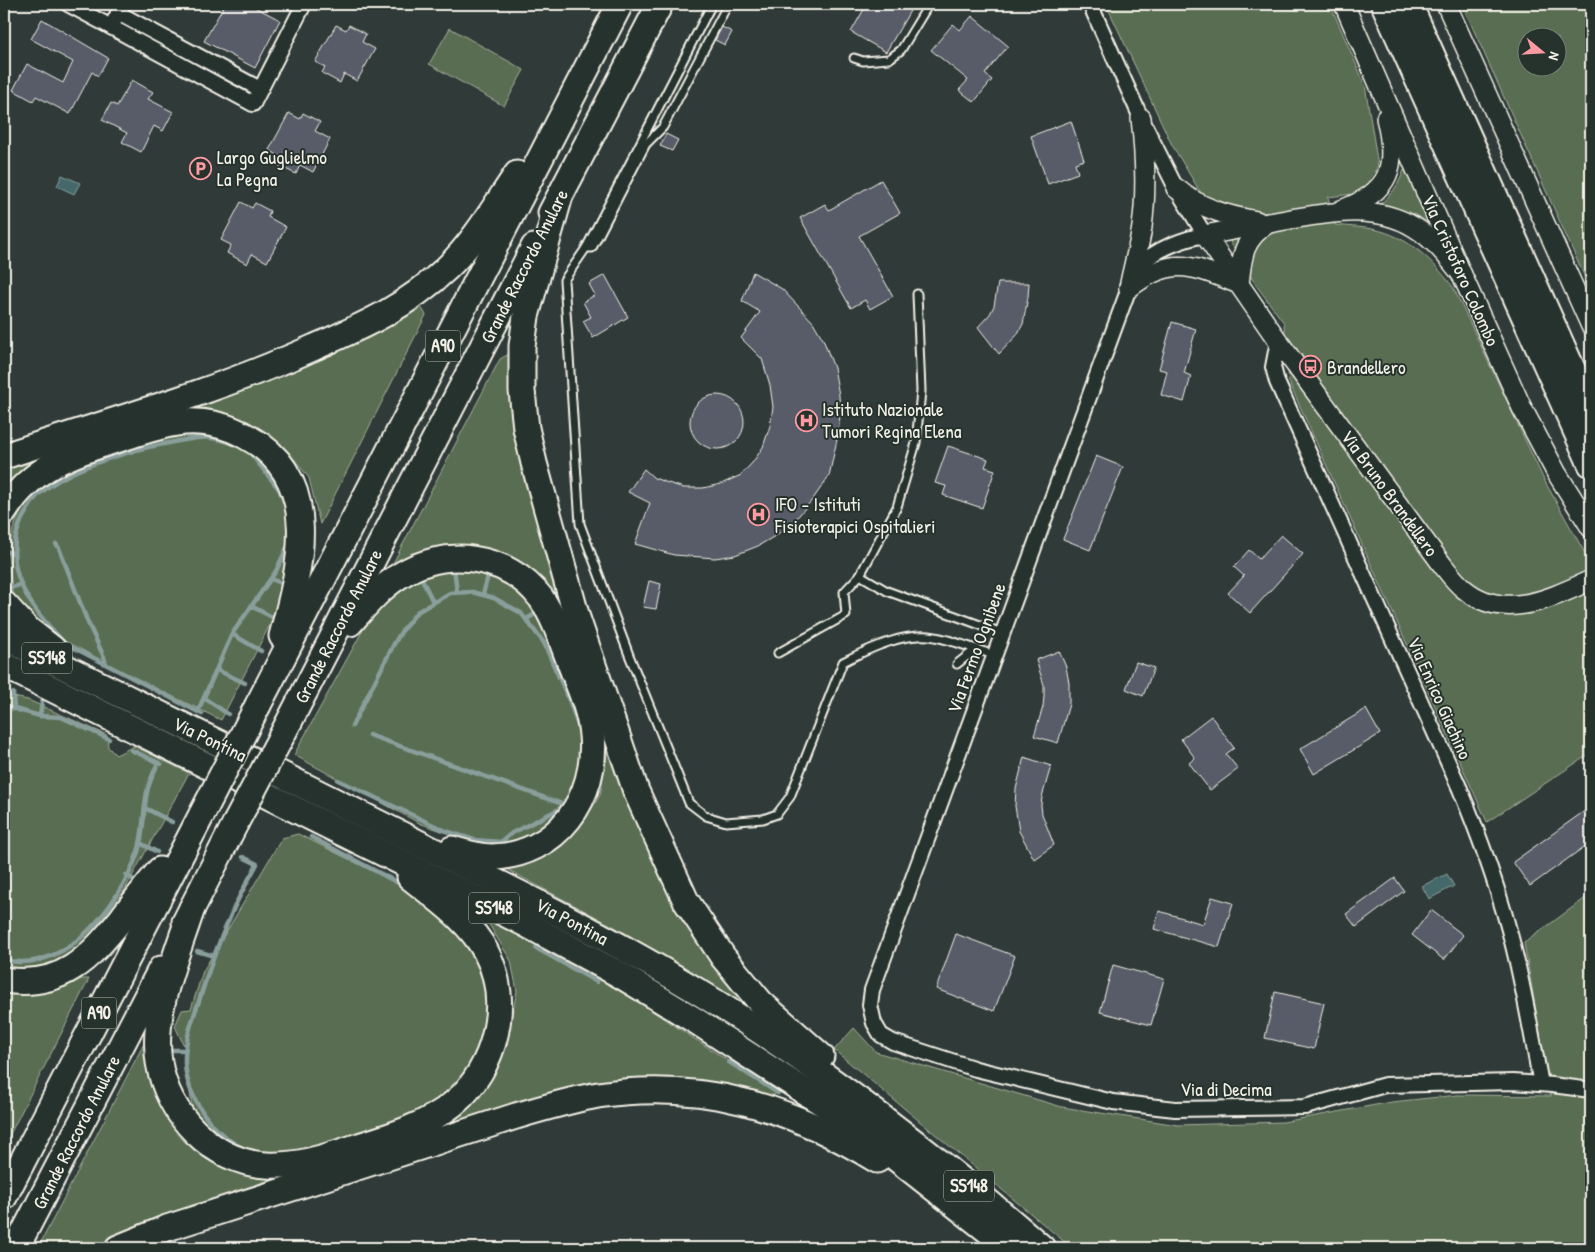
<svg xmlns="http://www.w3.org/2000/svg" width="1595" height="1252" viewBox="0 0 1595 1252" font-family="'Patrick Hand',sans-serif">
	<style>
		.green { fill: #596d51; stroke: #a6af9c; fill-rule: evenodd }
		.water { fill: #44696a; stroke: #8a9f9c }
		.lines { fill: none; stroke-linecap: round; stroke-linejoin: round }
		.stream { stroke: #8a9f9c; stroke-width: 4.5 }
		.building { fill: #595c69; stroke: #f4f1e8 }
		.lane-casing { stroke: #f4f1e8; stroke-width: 11 }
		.street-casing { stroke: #f4f1e8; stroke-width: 18 }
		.secondary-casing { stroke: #f4f1e8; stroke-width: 22 }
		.highway-casing { stroke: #f4f1e8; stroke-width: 29 }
		.lane { stroke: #26332d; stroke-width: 7 }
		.street { stroke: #26332d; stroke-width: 14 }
		.secondary { stroke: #26332d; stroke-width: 19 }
		.highway { stroke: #26332d; stroke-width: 25 }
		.highway-bridge-casing { stroke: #f4f1e8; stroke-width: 29; stroke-linecap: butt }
		.highway-bridge { stroke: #26332d; stroke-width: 25 }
		.labels { text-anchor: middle; stroke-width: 4; stroke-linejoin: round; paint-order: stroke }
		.shield { fill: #26332d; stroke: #b6b8b0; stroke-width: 1 }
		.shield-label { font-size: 18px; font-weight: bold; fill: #f4f1e8 }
		.poi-label { font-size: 19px; fill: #f4f1e8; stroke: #26332d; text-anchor: start }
		.street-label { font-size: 19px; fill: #f4f1e8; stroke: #26332d }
	</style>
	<rect width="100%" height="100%" fill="#303b39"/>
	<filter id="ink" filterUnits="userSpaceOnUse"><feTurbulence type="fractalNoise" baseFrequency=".02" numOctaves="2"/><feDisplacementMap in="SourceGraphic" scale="10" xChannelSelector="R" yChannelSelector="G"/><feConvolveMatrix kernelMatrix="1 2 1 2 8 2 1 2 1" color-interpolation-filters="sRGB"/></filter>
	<g filter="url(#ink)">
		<g class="green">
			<path d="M 1106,4 L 1330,4 L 1365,85 L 1378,166 L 1361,193 L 1328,197 L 1335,225 C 1350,227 1367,227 1381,231 C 1412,240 1434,262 1453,287 L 1544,480 L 1591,564 L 1591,753 L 1487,822 L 1289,382 L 1284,323 L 1256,285 L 1172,145 Z"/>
			<path d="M 1462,4 L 1591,4 L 1591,291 ZM 1528,38 L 1558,38 L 1558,68 L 1528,68 Z"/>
			<path d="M 450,28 L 524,70 L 504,106 L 429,64 Z"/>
			<path d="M 1406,169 L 1430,221 L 1428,222 L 1414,214 L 1380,204 C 1392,195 1399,184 1404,170 Z"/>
			<path d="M 421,307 L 426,315 L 320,524 L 309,478 L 288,451 L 253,428 L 216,414 L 188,409 L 369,338 Z"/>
			<path d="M 509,354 L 517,450 L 569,616 L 514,566 L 391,567 L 500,359 Z"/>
			<path d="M 181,427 L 213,428 L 262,453 L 294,508 L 280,605 L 221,720 L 45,634 L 13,596 L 8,555 L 13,529 L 29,493 L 46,477 Z"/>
			<path d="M 58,449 L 4,499 L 4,465 Z"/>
			<path d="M 468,568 L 498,578 L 525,592 L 548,623 L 585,731 L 586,772 L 543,836 L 506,845 L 478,844 L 419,823 L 294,755 L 369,619 L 408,581 L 434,570 Z"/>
			<path d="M 4,695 L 28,700 L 107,735 L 108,747 L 116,755 L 134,746 L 189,773 L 102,931 L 79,954 L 39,972 L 4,970 Z"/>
			<path d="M 610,738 L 643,830 L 765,1017 L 622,931 L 492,861 L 540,855 L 563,843 L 583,823 L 600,795 Z"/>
			<path d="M 298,834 L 405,887 L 469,945 L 478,962 L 490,998 L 478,1056 L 460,1085 L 413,1122 L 266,1162 L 213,1139 L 193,1112 L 184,1055 L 185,1048 L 175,1026 L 182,1010 L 191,1009 L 203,971 L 282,838 Z"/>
			<path d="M 1591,894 L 1591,1248 L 1072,1248 L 834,1050 L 854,1028 L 876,1052 L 1062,1107 L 1178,1125 L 1283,1122 L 1392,1102 L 1458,1095 L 1551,1096 L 1524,943 Z"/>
			<path d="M 484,916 L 634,999 L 777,1093 L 768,1099 L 705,1085 L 416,1139 L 508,1033 L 517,991 L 511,961 Z"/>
			<path d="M 78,979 L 89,979 L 4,1146 L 4,989 L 32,995 Z"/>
			<path d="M 151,1030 L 157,1098 L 172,1126 L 189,1145 L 206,1159 L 224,1169 L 260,1178 L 306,1176 L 103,1248 L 38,1248 Z"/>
		</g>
		<g class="water">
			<path d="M 62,175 L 80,183 L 74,194 L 57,186 Z"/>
			<path d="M 1447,874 L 1454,886 L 1429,899 L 1422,886 Z"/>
		</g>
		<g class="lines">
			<g class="stream">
				<path d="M 252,455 L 279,489 L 284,501"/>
				<path d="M 56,544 L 59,548 L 88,623 L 104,657 L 106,664"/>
				<path d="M 5,552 L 14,553"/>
				<path d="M 454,568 L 457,592"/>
				<path d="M 421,577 L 433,602"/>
				<path d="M 271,579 L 286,585"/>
				<path d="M 10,588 L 19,585"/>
				<path d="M 483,594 L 489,572"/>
				<path d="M 251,606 L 276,619"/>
				<path d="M 527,619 L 541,610"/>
				<path d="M 232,634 L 261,651"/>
				<path d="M 217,670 L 245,683"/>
				<path d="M 13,693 L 14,709"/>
				<path d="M 204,698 L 228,714"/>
				<path d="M 4,706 L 40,716 L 61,717 L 109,739"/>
				<path d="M 198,711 L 232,634 L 276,571 L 290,541"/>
				<path d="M 202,714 L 61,641 L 59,637 C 28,605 0,565 22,519 C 27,510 32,501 39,494 C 66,471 102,460 136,450 C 147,447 158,445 169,443 C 199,437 209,433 239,446"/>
				<path d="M 40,716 L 42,702"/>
				<path d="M 352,726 L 394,644 L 401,632 L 417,612 L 450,593 L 472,592 L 494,598 L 521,613 L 544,643 L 570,702 L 580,732"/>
				<path d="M 369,735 L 565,805"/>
				<path d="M 131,750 L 161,764"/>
				<path d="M 338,780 L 446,831 L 474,840 L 501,842 L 512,833 L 565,806"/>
				<path d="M 145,808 L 172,822"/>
				<path d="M 311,837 L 404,886"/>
				<path d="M 140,843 L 157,852"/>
				<path d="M 243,857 L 257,864 C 248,881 238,897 231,915 C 218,943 208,972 199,1001 C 192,1020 184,1043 185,1064 C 187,1098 213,1134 243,1148"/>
				<path d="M 126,875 L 139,883"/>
				<path d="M 536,948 L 597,982"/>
				<path d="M 197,951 L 214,956"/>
				<path d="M 4,960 C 68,974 119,905 138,852 C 144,833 143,811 147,792 C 149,782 154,772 158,763"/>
				<path d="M 170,1050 L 185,1050"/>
				<path d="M 729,1062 L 778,1093"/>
			</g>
		</g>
		<g class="building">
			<path d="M 225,4 L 249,4 L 280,20 L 255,68 L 204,41 Z"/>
			<path d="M 867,4 L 914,4 L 886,52 L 851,32 Z"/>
			<path d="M 972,16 L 1008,46 L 985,74 L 992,80 L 974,102 L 959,90 L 968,80 L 931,50 L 953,24 L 960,30 Z"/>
			<path d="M 42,19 L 108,58 L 98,76 L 92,72 L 70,114 L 36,96 L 33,101 L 13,90 L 27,64 L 63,83 L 73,62 L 31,39 Z"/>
			<path d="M 336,25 L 346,30 L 349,25 L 366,34 L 362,42 L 375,49 L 357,81 L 344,74 L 340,83 L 322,73 L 325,67 L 315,62 Z"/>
			<path d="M 722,27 L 732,32 L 725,45 L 715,40 Z"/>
			<path d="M 132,80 L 153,92 L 148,99 L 173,112 L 163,131 L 154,126 L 141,152 L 122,142 L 127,133 L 102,120 L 111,103 L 117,106 Z"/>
			<path d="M 289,113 L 300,119 L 303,113 L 320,122 L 315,131 L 330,139 L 313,172 L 300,165 L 296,174 L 277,165 L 281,157 L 269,150 Z"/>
			<path d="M 1071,121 L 1084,160 L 1075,163 L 1078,173 L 1048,184 L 1031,136 Z"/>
			<path d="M 666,134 L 678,140 L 672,151 L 660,146 Z"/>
			<path d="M 881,180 L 900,213 L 859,236 L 893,296 L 870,309 L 865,300 L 851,308 L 800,218 L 825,204 L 829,210 Z"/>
			<path d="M 241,202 L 252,208 L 255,203 L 270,211 L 268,217 L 286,227 L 267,262 L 252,254 L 247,264 L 227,253 L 231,245 L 221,240 Z"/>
			<path d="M 753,272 L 782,289 L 813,322 L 823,339 L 834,368 L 839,395 L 840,414 L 838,435 L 829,476 L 813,499 L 794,521 L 775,536 L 758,546 L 735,555 L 715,558 L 674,555 L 635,544 L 650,503 L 628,492 L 644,469 L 654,478 L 668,483 L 684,488 L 703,488 L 721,484 L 741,475 L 753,462 L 763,447 L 770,426 L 773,407 L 770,385 L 762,359 L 741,338 L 760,312 L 742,301 Z"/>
			<path d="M 605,275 L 628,317 L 593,338 L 583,321 L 591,317 L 583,302 L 595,295 L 589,284 Z"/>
			<path d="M 998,283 L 1029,283 L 1028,297 L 1023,324 L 1017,335 L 999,354 L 978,327 L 990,314 L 994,306 Z"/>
			<path d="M 1172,322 L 1196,329 L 1184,373 L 1191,376 L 1184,402 L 1161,395 L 1167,371 L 1159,369 Z"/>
			<circle cx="717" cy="422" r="27"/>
			<path d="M 948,446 L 988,459 L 985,467 L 995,470 L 982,508 L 943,495 L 946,486 L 935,483 Z"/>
			<path d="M 1096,456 L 1123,467 L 1090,550 L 1063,539 Z"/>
			<path d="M 1281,535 L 1303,554 L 1250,613 L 1228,593 L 1244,576 L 1234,567 L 1249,550 L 1259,559 Z"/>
			<path d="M 649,581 L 661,584 L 656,609 L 643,607 Z"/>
			<path d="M 1059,651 L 1066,667 L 1069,683 L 1069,704 L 1058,743 L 1034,736 L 1043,707 L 1044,696 L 1044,685 L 1036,660 Z"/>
			<path d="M 1136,662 L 1154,668 L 1143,696 L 1126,689 Z"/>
			<path d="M 1366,709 L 1380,734 L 1314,774 L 1300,749 Z"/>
			<path d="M 1211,716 L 1234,748 L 1226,754 L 1238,769 L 1210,790 L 1189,763 L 1195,758 L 1181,739 Z"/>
			<path d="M 1024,757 L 1051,766 L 1042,797 L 1041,805 L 1042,814 L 1054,845 L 1034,859 L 1019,831 L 1015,806 L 1016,789 Z"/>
			<path d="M 1586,810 L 1591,818 L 1591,842 L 1530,886 L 1513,862 Z"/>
			<path d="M 1395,878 L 1404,891 L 1356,927 L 1346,914 Z"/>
			<path d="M 1212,897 L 1233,903 L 1219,947 L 1154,929 L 1159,911 L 1203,924 Z"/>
			<path d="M 1431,910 L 1463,935 L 1444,960 L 1412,935 Z"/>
			<path d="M 956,934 L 1015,956 L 994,1011 L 936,989 Z"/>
			<path d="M 1113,965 L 1164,979 L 1151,1025 L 1100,1012 Z"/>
			<path d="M 1275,992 L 1324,1003 L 1314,1049 L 1265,1038 Z"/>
		</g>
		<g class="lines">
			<defs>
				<g id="lane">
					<path d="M 712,4 L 586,248 L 564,280 L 580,524 L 629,655 L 689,803 L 706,816 L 726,822 L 763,819 L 777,814 L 790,797 L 843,662 C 868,649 906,631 935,637 C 955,641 975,649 994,655"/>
					<path d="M 854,58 L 863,61 L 889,59 L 901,50 L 929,4"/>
					<path d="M 586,248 L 592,248 L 646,144 L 663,127 L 728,4"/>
					<path d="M 917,294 L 921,391 L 916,443 L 897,507 L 860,575 L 887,591 L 1002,633"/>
					<path d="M 778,653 L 846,615 L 844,592 L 860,575"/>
					<path d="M 957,664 L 976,649"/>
				</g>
				<g id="street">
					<path d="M 68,4 L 111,27 L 123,4"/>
					<path d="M 1090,4 L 1141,118 L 1176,188 L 1205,235 C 1186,238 1152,250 1140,266 C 1135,272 1132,280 1129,288 L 872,990 L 870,1005 L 874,1023 L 881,1035 L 893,1042 L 976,1069 L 1113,1102 L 1175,1109 L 1305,1107 L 1385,1085 L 1513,1082 L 1552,1085 L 1591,1090"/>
					<path d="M 118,13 L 260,89"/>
					<path d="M 111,27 L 253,104 L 304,4"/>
					<path d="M 1278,341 L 1273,367 L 1277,382 L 1460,789 C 1479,835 1496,882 1509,930 C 1523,981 1531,1032 1541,1084"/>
				</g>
				<g id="secondary">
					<path d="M 1344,4 L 1462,275 L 1522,408 L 1556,472 L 1591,528"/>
					<path d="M 1446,4 L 1591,326"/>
					<path d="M 1176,188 C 1199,208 1227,216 1257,221"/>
					<path d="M 1341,210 C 1391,192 1398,167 1386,118"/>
					<path d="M 1462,275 C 1448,257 1434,239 1414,227 C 1376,204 1332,212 1291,219 C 1263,224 1234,230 1205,235 L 1278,341 L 1441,563 C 1448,572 1455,582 1464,589 C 1504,622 1551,598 1591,580"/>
					<path d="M 1239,284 C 1242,257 1242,240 1268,223"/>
					<path d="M 1129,288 C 1133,267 1139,247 1142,227 C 1147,191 1145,154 1141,118"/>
					<path d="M 1129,288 C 1172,254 1193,266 1239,284"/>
				</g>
				<g id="highway">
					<path d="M 1384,4 L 1591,464"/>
					<path d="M 1409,4 L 1591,411"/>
					<path d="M 559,199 L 526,316 L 522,346 L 522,391 L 526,428 L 534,463 L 577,618 L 636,791 L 686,901 L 723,957 L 761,1003 L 821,1056"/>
					<path d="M 551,213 L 660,4"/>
					<path d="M 4,456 C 108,422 215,392 315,347 C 365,325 406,307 447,268 C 475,241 495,206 517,174"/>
					<path d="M 4,512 C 30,468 72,453 119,439 C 138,433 157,426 177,423 C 202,419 228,425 249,438 C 324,479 300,570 282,636"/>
					<path d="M 4,604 L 26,628 L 53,649"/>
					<path d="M 350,623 C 365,606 380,588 399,576 C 444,546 507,554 541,598 C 554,617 561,639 569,660 C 578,684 590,709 592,735 C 598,797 557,856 492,857 C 478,857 465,853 452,849"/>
					<path d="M 4,637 C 127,697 251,759 374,821 C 486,877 600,931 707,997 C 826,1071 937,1156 1042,1248"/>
					<path d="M 4,665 L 524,923 L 622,976 L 696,1021 L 824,1104 L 892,1155 L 1010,1248"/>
					<path d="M 258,705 L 620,4"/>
					<path d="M 289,722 L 534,247"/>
					<path d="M 192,908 C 177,955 151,1012 159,1062 C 167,1114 212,1162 266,1165 C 298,1167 329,1156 359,1146 C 391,1136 427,1125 453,1104 C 496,1069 512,1001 486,952 C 469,920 437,899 410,877"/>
					<path d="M 185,922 L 235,824"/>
					<path d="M 4,980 C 61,989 89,959 122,918 C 134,902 147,886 160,870"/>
					<path d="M 4,1197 L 202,814"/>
					<path d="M 16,1248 L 161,969"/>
					<path d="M 118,1248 L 167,1228 L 516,1116 C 543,1108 570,1100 598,1095 C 702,1080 788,1106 877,1160"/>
				</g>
			</defs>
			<use href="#lane" class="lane-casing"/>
			<use href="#street" class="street-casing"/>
			<use href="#secondary" class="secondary-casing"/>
			<use href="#highway" class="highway-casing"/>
			<use href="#lane" class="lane"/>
			<use href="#street" class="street"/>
			<use href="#secondary" class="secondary"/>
			<use href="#highway" class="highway"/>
			<defs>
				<g id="highway-bridge">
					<path d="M 202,814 L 258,705"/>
					<path d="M 235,824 L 289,722"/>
				</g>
			</defs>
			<use href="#highway-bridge" class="highway-bridge-casing"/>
			<use href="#highway-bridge" class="highway-bridge"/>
		</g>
	</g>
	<defs>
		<symbol id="parking-ring" viewBox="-11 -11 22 22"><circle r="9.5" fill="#26332d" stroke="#ff9aa2" stroke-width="1.5"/><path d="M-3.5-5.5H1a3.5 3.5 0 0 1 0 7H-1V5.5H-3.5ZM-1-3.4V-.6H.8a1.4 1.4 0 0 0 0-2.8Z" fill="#ff9aa2"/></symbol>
		<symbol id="bus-ring" viewBox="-11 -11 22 22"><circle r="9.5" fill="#26332d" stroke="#ff9aa2" stroke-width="1.5"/><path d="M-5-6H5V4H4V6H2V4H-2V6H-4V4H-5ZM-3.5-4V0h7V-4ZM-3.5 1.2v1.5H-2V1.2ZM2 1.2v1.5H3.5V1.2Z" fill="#ff9aa2"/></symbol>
		<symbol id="hospital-ring" viewBox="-11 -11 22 22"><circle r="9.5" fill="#26332d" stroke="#ff9aa2" stroke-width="1.5"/><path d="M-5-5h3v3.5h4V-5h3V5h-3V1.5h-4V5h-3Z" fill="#ff9aa2"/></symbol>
	</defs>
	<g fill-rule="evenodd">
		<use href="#parking-ring" x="188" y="156" width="25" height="25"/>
		<use href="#bus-ring" x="1298" y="354" width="25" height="25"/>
		<use href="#hospital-ring" x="794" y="408" width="25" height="25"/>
		<use href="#hospital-ring" x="746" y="502" width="25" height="25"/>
	</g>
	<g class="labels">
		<g class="shield">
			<rect x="425.5" y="330.5" width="35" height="31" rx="4"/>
			<rect x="22" y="642.5" width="50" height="31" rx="4"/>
			<rect x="469" y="892.5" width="50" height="31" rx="4"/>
			<rect x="81.5" y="997.5" width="35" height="31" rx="4"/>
			<rect x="944" y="1170.5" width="50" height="31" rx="4"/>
		</g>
		<g class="shield-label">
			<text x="443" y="352">A90</text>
			<text x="47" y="664">SS148</text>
			<text x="494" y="914">SS148</text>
			<text x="99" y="1019">A90</text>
			<text x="969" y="1192">SS148</text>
		</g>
		<g class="poi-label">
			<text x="217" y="164">Largo Guglielmo<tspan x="217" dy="22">La Pegna</tspan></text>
			<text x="1327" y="374">Brandellero</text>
			<text x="822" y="416">Istituto Nazionale<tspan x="822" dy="22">Tumori Regina Elena</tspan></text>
			<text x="775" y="511">IFO - Istituti<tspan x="775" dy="22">Fisioterapici Ospitalieri</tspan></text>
		</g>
		<g class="street-label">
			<text transform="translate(524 266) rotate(-63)" y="7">Grande Raccordo Anulare</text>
			<text transform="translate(1461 270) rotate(66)" y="7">Via Cristoforo Colombo</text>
			<text transform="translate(1390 493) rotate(54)" y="7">Via Bruno Brandellero</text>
			<text transform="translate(338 626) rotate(-63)" y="7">Grande Raccordo Anulare</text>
			<text transform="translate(976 648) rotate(-70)" y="7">Via Fermo Ognibene</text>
			<text transform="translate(1440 698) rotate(66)" y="7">Via Enrico Giachino</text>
			<text transform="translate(210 739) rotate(26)" y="7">Via Pontina</text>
			<text transform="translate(572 921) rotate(28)" y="7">Via Pontina</text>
			<text x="1226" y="1096">Via di Decima</text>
			<text transform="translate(76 1132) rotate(-63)" y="7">Grande Raccordo Anulare</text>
		</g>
	</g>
	<rect width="1595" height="1252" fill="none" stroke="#26332d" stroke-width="20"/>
	<rect x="10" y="10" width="1575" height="1232" fill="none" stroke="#f4f1e8" stroke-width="2" filter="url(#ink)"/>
	<g transform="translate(1542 52) rotate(108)"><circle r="24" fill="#26332d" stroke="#787f78"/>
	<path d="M0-4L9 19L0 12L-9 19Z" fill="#ff9aa2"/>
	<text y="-8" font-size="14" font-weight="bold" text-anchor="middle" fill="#f4f1e8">N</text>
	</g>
</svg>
